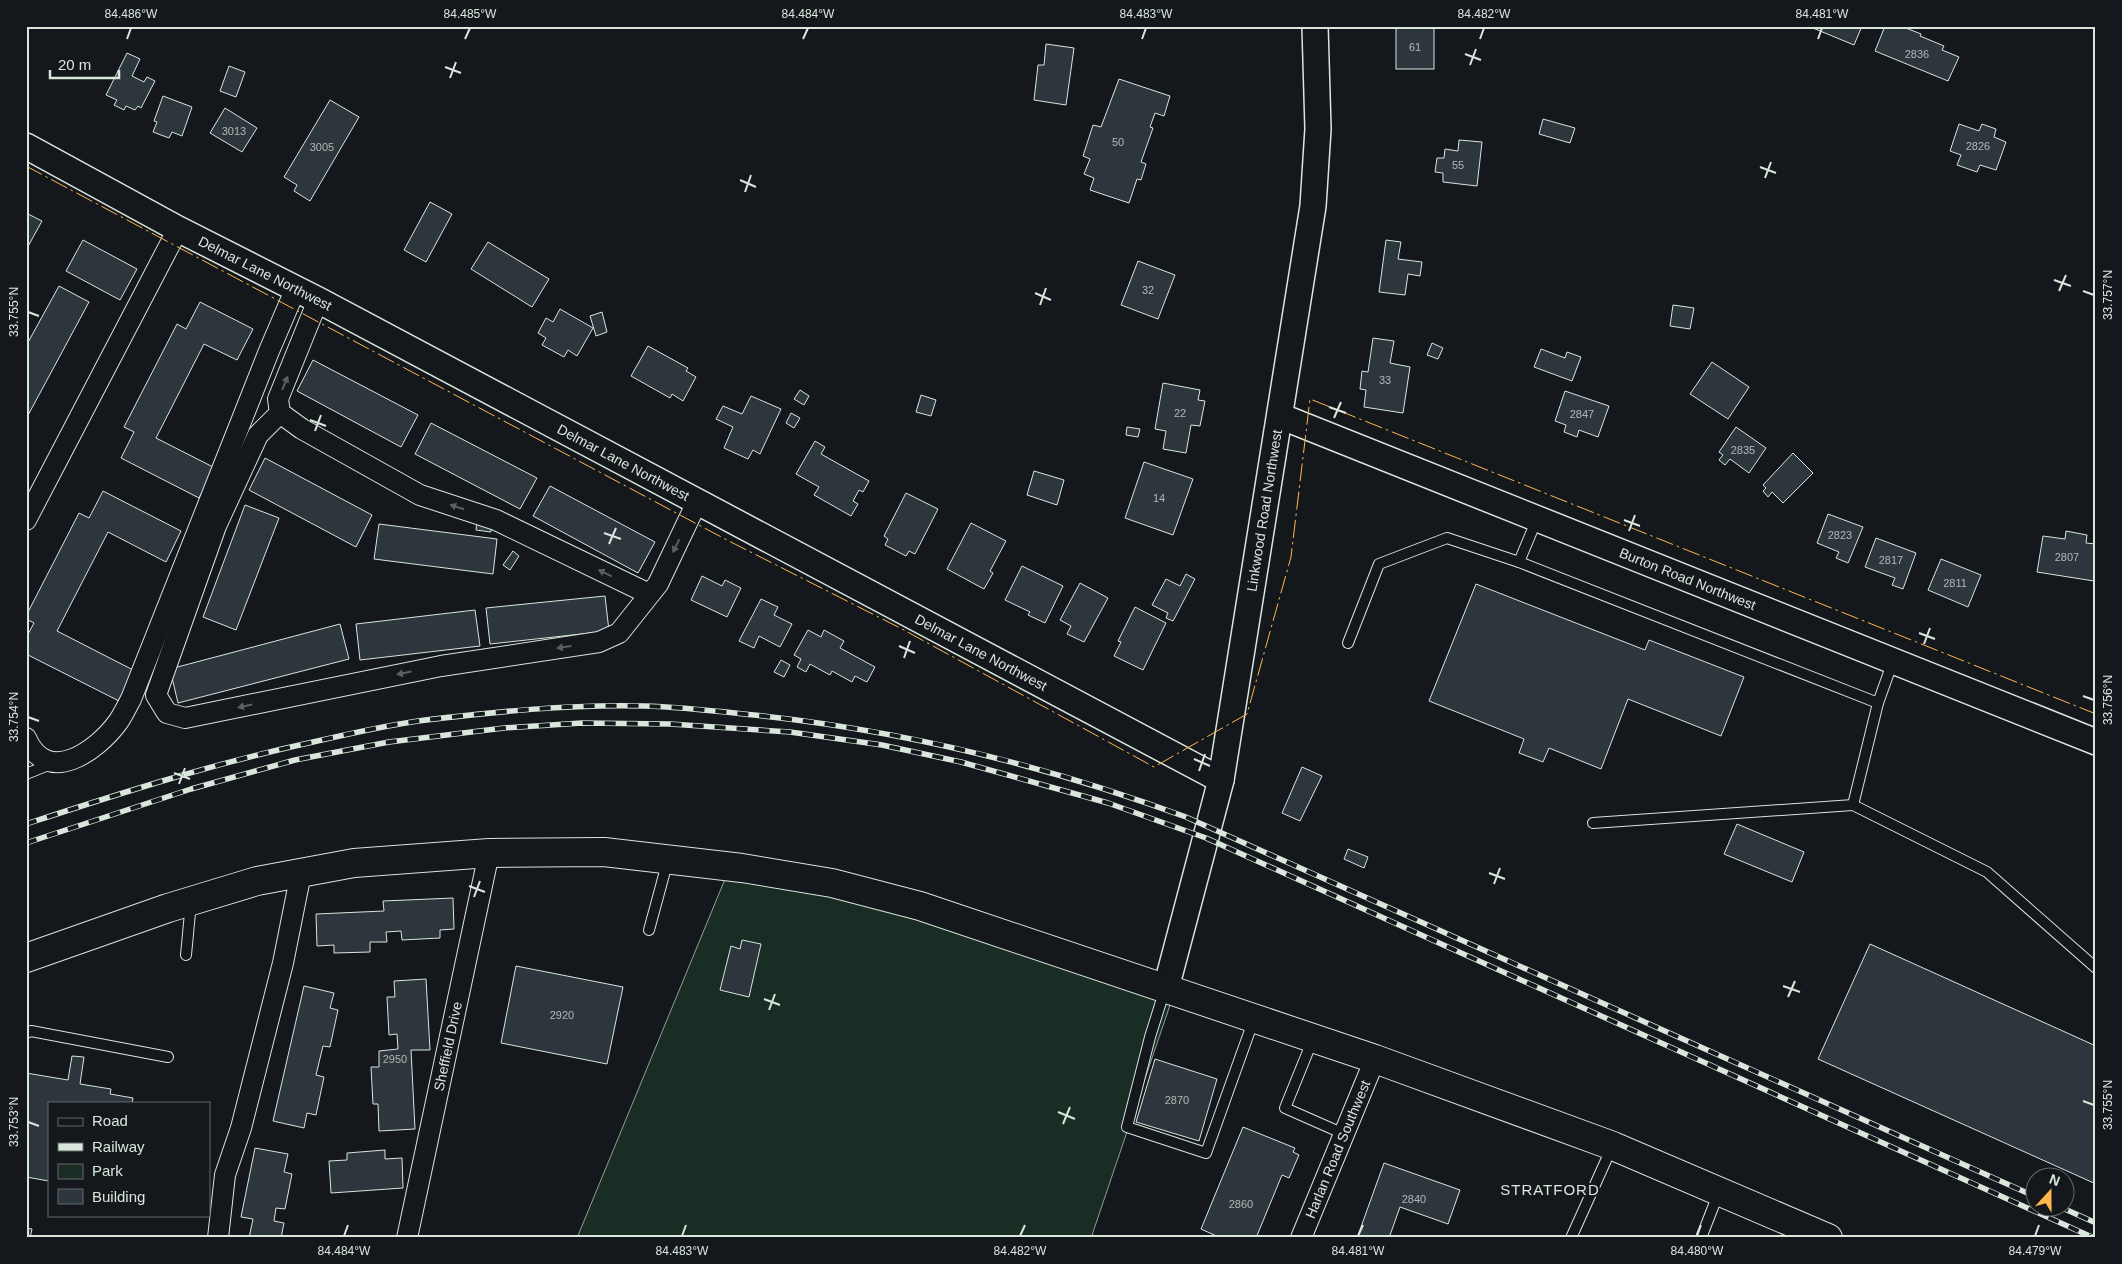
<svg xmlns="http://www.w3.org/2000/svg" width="2122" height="1264" viewBox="0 0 2122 1264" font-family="Helvetica,sans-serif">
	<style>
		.green { fill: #1a2d24; stroke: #939e99 }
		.building { fill: #2c363c; stroke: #d8e6dc }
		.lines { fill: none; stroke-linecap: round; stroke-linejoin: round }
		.service-casing { stroke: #d8e6dc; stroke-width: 12 }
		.minor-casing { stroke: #d8e6dc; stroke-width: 22 }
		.tertiary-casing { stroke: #d8e6dc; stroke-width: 28 }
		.secondary-casing { stroke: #d8e6dc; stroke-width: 30 }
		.service { stroke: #14181c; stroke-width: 10 }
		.minor { stroke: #14181c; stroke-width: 20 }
		.tertiary { stroke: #14181c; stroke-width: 25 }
		.secondary { stroke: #14181c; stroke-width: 28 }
		.rail-casing { stroke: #d8e6dc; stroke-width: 5.5 }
		.rail { stroke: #14181c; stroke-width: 4; stroke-dasharray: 11; stroke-linecap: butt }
		.power { stroke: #ffb74d; stroke-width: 1; stroke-dasharray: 18 4 2.5 4; stroke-linecap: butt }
		.oneway { fill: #59605f }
		.ticks { fill: none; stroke: #d8e6dc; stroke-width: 2 }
		.labels { text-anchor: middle; stroke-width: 4; stroke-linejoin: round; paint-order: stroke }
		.number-label { font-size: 11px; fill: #adbab4 }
		.street-label { font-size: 14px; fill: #d8e6dc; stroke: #14181c }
		.neighbourhood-label { font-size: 15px; letter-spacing: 1px; fill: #d8e6dc; stroke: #14181c }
		.neatline { fill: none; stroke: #d8e6dc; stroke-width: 2 }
		.ticks-label { font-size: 12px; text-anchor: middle; fill: #d8e6dc }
	</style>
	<rect width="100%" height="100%" fill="#14181c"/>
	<path class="green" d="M 730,867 L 991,939 L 1172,993 L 1169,1008 L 1091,1238 L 577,1238 Z"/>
	<g class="building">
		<rect x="1396" y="26" width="38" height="43"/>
		<path d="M 1808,26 L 1862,26 L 1854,45 Z"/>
		<path d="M 1885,26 L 1901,26 L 1921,34 L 1920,36 L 1944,46 L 1942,50 L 1959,57 L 1948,81 L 1875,51 Z"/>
		<path d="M 1046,44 L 1074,48 L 1066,105 L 1034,100 L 1038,65 L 1044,65 Z"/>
		<path d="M 127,53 L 140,59 L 132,76 L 144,82 L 147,77 L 155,81 L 141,108 L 138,106 L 135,110 L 126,106 L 124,110 L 114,105 L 117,100 L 106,95 Z"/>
		<path d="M 229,66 L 245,72 L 236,97 L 220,91 Z"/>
		<path d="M 1119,79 L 1170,96 L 1164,116 L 1155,113 L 1150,127 L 1153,128 L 1141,162 L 1146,164 L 1141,180 L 1137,179 L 1129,203 L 1090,190 L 1094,178 L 1084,174 L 1090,159 L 1083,156 L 1093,125 L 1101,127 Z"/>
		<path d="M 163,96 L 192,107 L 182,136 L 172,132 L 169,138 L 153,132 L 157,122 L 154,121 Z"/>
		<path d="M 330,100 L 359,117 L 310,201 L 294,191 L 297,185 L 284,177 Z"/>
		<path d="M 225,108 L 257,128 L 242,152 L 210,133 Z"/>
		<path d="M 1543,119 L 1575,128 L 1570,143 L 1539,134 Z"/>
		<path d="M 1959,124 L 1979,131 L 1982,124 L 1996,129 L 1994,137 L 2006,142 L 1996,170 L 1980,165 L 1977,172 L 1957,165 L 1961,155 L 1950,151 Z"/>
		<path d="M 1459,140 L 1482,142 L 1477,186 L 1443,182 L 1443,173 L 1435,172 L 1437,158 L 1444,158 L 1445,149 L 1458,151 Z"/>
		<path d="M 430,202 L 452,214 L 426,262 L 404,250 Z"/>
		<path d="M 26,213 L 42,221 L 26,250 Z"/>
		<path d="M 83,240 L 137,269 L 120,300 L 66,271 Z"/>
		<path d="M 1386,240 L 1401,242 L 1398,259 L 1422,262 L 1420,276 L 1408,274 L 1405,295 L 1379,292 Z"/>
		<path d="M 488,242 L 549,279 L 532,307 L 471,269 Z"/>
		<path d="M 1138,261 L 1175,275 L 1158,319 L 1121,305 Z"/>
		<path d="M 59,286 L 89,302 L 26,419 L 26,346 Z"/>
		<path d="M 200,302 L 253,329 L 237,360 L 204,344 L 156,438 L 215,468 L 199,498 L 121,458 L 134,432 L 124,427 L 177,324 L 186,329 Z"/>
		<path d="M 1673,305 L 1694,308 L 1690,329 L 1670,326 Z"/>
		<path d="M 560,309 L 593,328 L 577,356 L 568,350 L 564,357 L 542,345 L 546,338 L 538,333 L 546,318 L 553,322 Z"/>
		<path d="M 602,312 L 607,332 L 596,336 L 590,316 Z"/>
		<path d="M 1373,338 L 1394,341 L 1390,363 L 1410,367 L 1403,413 L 1364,407 L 1366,390 L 1360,389 L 1362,371 L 1368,372 Z"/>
		<path d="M 1432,343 L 1443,348 L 1438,359 L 1427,355 Z"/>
		<path d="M 648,346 L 688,368 L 686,371 L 696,377 L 683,401 L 672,394 L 670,398 L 631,376 Z"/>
		<path d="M 1541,349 L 1565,358 L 1567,352 L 1581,357 L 1572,381 L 1534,367 Z"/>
		<path d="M 313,360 L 418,415 L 401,447 L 297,391 Z"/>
		<path d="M 1712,362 L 1749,387 L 1728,419 L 1690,394 Z"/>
		<path d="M 1163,383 L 1200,390 L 1198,400 L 1205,401 L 1200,426 L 1191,425 L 1186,453 L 1163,449 L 1166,431 L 1155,429 Z"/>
		<path d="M 800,390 L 809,396 L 804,405 L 794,399 Z"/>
		<path d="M 1565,391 L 1609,406 L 1598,437 L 1579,430 L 1577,437 L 1564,432 L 1566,425 L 1555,421 Z"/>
		<path d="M 921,395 L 936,400 L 931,416 L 916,412 Z"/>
		<path d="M 751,396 L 781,409 L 760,454 L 753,450 L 748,459 L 724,448 L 733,427 L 716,419 L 723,406 L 742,414 Z"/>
		<path d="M 791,413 L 800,418 L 794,428 L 786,423 Z"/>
		<path d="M 431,423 L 537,478 L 520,509 L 415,454 Z"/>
		<path d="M 1127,427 L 1140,429 L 1138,437 L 1126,435 Z"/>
		<path d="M 1736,427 L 1766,448 L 1749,473 L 1730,459 L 1725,465 L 1719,460 L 1723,455 L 1719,452 Z"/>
		<path d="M 815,441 L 825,447 L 821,454 L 869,481 L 863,492 L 859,490 L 853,501 L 858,504 L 851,516 L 814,495 L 819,487 L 796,474 Z"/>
		<path d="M 1793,453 L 1813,473 L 1783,503 L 1772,492 L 1768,497 L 1763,491 L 1766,488 L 1763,485 Z"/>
		<path d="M 265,458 L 372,515 L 356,547 L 249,490 Z"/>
		<path d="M 1144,462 L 1193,479 L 1173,535 L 1125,518 Z"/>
		<path d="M 1034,471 L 1064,480 L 1057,505 L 1027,495 Z"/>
		<path d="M 550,486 L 655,542 L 638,573 L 533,516 Z"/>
		<path d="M 103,491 L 181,531 L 166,562 L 108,532 L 57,631 L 137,672 L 121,702 L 26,654 L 26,638 L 34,623 L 26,619 L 26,616 L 79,513 L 89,518 Z"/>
		<path d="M 906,493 L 938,509 L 915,554 L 909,551 L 906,556 L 885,545 L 888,539 L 884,536 Z"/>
		<path d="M 245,505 L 279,518 L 236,630 L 203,617 Z"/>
		<path d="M 1828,514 L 1863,527 L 1848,563 L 1836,558 L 1839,552 L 1817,543 Z"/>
		<path d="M 477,522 L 491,523 L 491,532 L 476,530 Z"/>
		<path d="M 971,523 L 1006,541 L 990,571 L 993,573 L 984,589 L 947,569 Z"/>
		<path d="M 379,524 L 497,539 L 493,574 L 374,559 Z"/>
		<path d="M 2066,531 L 2087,535 L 2086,543 L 2096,544 L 2094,581 L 2037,572 L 2043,536 L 2065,539 Z"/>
		<path d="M 1876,538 L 1916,553 L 1903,589 L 1892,585 L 1895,578 L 1865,567 Z"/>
		<path d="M 513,551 L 519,556 L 510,570 L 503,565 Z"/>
		<path d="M 1941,559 L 1981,575 L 1968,607 L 1928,590 Z"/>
		<path d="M 1022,566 L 1063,586 L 1045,623 L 1028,615 L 1030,612 L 1005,600 Z"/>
		<path d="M 1186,574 L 1195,579 L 1173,621 L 1166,618 L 1168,613 L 1152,605 L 1166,579 L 1180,586 Z"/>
		<path d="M 702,576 L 722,586 L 725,580 L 741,588 L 727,617 L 691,600 Z"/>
		<path d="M 1080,583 L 1108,598 L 1084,642 L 1067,634 L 1071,626 L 1060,620 Z"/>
		<path d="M 1476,584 L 1645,650 L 1649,640 L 1744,677 L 1721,736 L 1628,699 L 1601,769 L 1549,748 L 1543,762 L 1519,753 L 1524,739 L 1429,701 Z"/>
		<path d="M 605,596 L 609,631 L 490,644 L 486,608 Z"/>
		<path d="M 761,599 L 778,607 L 774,615 L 792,624 L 780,647 L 759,636 L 754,648 L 739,641 Z"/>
		<path d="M 1135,607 L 1166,623 L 1143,670 L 1114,656 L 1121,642 L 1118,641 Z"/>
		<path d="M 475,610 L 480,646 L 360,660 L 356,624 Z"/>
		<path d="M 340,624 L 349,659 L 178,703 L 170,669 Z"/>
		<path d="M 808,630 L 821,637 L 824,630 L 844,641 L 840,648 L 875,667 L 867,682 L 855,676 L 852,682 L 832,671 L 830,675 L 810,664 L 806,672 L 797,667 L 801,659 L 794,655 Z"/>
		<path d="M 781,660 L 790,665 L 784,677 L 774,672 Z"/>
		<path d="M 1302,767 L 1322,776 L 1300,821 L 1282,813 Z"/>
		<path d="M 1737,824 L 1804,852 L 1792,882 L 1724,854 Z"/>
		<path d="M 1348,849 L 1368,857 L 1364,868 L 1344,859 Z"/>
		<path d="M 453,898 L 454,929 L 440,930 L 440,938 L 402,940 L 401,931 L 386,932 L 387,942 L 370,942 L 370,952 L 334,953 L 334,945 L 317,946 L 316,914 L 384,911 L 383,901 Z"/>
		<path d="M 742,940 L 761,944 L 749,997 L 720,990 L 731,946 L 740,949 Z"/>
		<path d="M 1870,944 L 2096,1046 L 2096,1184 L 1818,1059 Z"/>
		<path d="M 516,966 L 623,987 L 607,1064 L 501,1043 Z"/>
		<path d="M 426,979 L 430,1050 L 411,1050 L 415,1129 L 379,1131 L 378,1104 L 373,1104 L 371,1067 L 379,1067 L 379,1051 L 398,1049 L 397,1034 L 389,1035 L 387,997 L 395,997 L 394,981 Z"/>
		<path d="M 304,986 L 334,993 L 330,1008 L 338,1010 L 330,1047 L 323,1046 L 316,1075 L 324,1077 L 316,1115 L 307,1113 L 304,1128 L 273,1121 Z"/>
		<path d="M 72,1056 L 84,1057 L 80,1084 L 111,1089 L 110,1094 L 133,1098 L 132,1103 L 49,1103 L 49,1181 L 26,1177 L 26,1073 L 68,1080 Z"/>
		<path d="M 1155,1059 L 1217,1079 L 1199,1141 L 1136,1122 Z"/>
		<path d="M 1243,1127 L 1295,1148 L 1293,1152 L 1299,1155 L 1289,1178 L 1282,1175 L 1256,1238 L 1221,1238 L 1201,1229 Z"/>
		<path d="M 255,1148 L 288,1154 L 284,1172 L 292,1174 L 285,1209 L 276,1208 L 274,1221 L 284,1223 L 281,1238 L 249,1238 L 253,1219 L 241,1217 Z"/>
		<path d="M 385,1150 L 385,1159 L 402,1158 L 403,1188 L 331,1193 L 329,1161 L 347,1160 L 347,1153 Z"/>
		<path d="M 1384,1163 L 1460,1190 L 1448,1224 L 1400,1207 L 1389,1238 L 1357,1238 Z"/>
		<path d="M 26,1228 L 32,1229 L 30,1238 L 26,1238 Z"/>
	</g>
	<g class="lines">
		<defs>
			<g id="service">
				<path d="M 1537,519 L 1519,562 L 1878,703"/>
				<path d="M 1348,643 L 1379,564 L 1447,538 L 1519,562"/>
				<path d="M 1893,661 L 1878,703 L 1853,805 L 1987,872 L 2096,968"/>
				<path d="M 26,774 L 51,764"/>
				<path d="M 1593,823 L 1853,805"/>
				<path d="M 649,930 L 668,860"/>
				<path d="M 186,955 L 191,902"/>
				<path d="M 1165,989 L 1150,1037 L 1127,1127 L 1206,1153 L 1254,1019"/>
				<path d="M 26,1033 L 31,1031 L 168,1057"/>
				<path d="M 1313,1039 L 1285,1108 L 1344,1134"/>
				<path d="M 1571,1238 L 1612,1147"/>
				<path d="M 1701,1238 L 1719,1192"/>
			</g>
			<g id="minor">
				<path d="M 318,300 L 278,399 L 280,413 L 302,429 L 420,495 L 496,520 L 649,594"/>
				<path d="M 280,413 L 258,435 L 216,526 L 156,695 L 167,713 L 185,718 L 441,666 L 599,642 L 619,633 L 658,584 L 697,502"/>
				<path d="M 26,520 L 178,229"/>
				<path d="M 26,738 C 47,787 97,751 118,722 C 123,715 127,706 131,699 L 269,351 L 296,288"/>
				<path d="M 218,1238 L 225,1175 L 241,1128 L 283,963 L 301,873"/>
				<path id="s1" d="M 407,1238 L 489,853"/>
				<path id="s2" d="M 1301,1238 L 1375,1059"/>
			</g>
			<g id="tertiary">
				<path id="s3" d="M 26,146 L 178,229 L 318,300 L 1221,780"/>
				<path id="s4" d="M 1280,416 L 2096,742"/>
				<path id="s5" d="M 1166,988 L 1221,780 L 1313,206 L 1318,129 L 1315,26"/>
			</g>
			<path id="secondary" d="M 26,958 L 168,908 L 257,881 L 354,863 L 489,853 L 604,852 L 742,868 L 832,883 L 920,906 L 1375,1059 L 1613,1146 L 1828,1238"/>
		</defs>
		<use href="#service" class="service-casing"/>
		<use href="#minor" class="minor-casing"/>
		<use href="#tertiary" class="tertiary-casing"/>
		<use href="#secondary" class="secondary-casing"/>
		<use href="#service" class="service"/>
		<use href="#minor" class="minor"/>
		<use href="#tertiary" class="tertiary"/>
		<use href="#secondary" class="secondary"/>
		<defs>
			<g id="rail">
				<path d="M 26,824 C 121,793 215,763 313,742 C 348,734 383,726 418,721 C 493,712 569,704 644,706 C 684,707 724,712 763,716 C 910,732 1047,766 1186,817 L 2034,1196"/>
				<path d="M 26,843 L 191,789 L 295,760 L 389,742 L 504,728 L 582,723 L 670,724 L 790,732 L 882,745 L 961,762 L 1108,803 L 1206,838 L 2094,1238"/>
				<path d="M 2058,1206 L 2096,1223"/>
			</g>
		</defs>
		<use href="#rail" class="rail-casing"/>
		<use href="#rail" class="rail"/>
		<path class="power" d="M 26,166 L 725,539 L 902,629 L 1154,767 L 1247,714 L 1291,557 L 1310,399 L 2096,714"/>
	</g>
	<defs><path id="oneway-solid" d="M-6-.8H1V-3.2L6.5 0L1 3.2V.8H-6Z" transform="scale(1.25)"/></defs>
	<g class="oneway">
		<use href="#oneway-solid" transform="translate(285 383) rotate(-68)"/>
		<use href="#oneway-solid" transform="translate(457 507) rotate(-162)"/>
		<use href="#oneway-solid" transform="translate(676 546) rotate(116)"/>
		<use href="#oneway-solid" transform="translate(605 573) rotate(-154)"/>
		<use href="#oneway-solid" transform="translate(564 647) rotate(172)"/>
		<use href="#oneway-solid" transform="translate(404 673) rotate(168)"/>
		<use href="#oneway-solid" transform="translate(245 706) rotate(168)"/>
	</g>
	<path class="ticks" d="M 127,39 L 131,28M 465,39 L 470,28M 803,39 L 808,28M 1142,39 L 1146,28M 1480,39 L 1484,28M 1818,39 L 1822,28M 1465,54 L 1481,60M 1470,65 L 1476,49M 445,67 L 461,73M 450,78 L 456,62M 1760,167 L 1776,173M 1765,178 L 1771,162M 740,180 L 756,187M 745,192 L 751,175M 2054,280 L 2071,286M 2059,291 L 2066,275M 2083,291 L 2094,295M 1035,293 L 1051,300M 1040,305 L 1046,288M 28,312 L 39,316M 1329,407 L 1346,413M 1334,418 L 1341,402M 310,420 L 326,426M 315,431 L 321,415M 1624,520 L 1640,526M 1629,531 L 1635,515M 604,533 L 621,539M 609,544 L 616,528M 1919,633 L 1935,639M 1924,644 L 1930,628M 899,646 L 915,653M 904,658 L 910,641M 2083,696 L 2094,700M 28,717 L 39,721M 1194,759 L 1210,766M 1199,771 L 1205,754M 174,773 L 190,779M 179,784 L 185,768M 1489,873 L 1505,879M 1494,884 L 1500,868M 469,886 L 485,892M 474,897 L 480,881M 1783,986 L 1800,992M 1788,997 L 1795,981M 764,999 L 780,1005M 769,1010 L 775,994M 2083,1101 L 2094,1105M 1058,1112 L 1075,1119M 28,1122 L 39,1126M 1063,1124 L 1070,1107M 344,1236 L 348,1225M 682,1236 L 686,1225M 1020,1236 L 1025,1225M 1358,1236 L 1363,1225M 1697,1236 L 1701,1225M 2035,1236 L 2039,1225"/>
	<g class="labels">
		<g class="number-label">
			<text x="1415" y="51">61</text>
			<text x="1917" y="58">2836</text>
			<text x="234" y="135">3013</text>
			<text x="1118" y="146">50</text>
			<text x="1978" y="150">2826</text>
			<text x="322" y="151">3005</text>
			<text x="1458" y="169">55</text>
			<text x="1148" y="294">32</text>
			<text x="1385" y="384">33</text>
			<text x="1180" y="417">22</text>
			<text x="1582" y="418">2847</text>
			<text x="1743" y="454">2835</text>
			<text x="1159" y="502">14</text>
			<text x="1840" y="539">2823</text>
			<text x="2067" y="561">2807</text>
			<text x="1891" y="564">2817</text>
			<text x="1955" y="587">2811</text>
			<text x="562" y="1019">2920</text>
			<text x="395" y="1063">2950</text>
			<text x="1177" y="1104">2870</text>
			<text x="1414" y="1203">2840</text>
			<text x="1241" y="1208">2860</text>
		</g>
		<g class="street-label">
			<text dy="5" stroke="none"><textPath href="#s3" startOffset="271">Delmar Lane Northwest</textPath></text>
			<text dy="5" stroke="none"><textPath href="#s3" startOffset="676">Delmar Lane Northwest</textPath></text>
			<text dy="5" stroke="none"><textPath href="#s5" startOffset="488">Linkwood Road Northwest</textPath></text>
			<text dy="5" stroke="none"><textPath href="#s4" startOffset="439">Burton Road Northwest</textPath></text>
			<text dy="5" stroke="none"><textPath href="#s3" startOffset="1081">Delmar Lane Northwest</textPath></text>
			<text dy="5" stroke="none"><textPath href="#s1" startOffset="196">Sheffield Drive</textPath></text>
			<text dy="5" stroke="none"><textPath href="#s2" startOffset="96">Harlan Road Southwest</textPath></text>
		</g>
		<g class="neighbourhood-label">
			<text x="1550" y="1195">STRATFORD</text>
		</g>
	</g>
	<rect width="2122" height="1264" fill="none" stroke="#14181c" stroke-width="55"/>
	<rect x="48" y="1102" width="162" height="115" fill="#14181c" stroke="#626a69"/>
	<rect x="58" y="1118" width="25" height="8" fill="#14181c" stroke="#626a69"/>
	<text x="92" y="1126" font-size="15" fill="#d8e6dc">Road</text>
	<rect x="58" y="1143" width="25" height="8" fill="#d8e6dc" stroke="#626a69"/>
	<text x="92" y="1152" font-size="15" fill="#d8e6dc">Railway</text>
	<rect x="58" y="1164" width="25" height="15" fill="#1a2d24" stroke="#626a69"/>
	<text x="92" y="1176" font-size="15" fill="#d8e6dc">Park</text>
	<rect x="58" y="1189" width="25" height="15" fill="#2c363c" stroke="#626a69"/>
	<text x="92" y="1202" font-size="15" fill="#d8e6dc">Building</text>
	<g transform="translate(2050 1192) rotate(21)"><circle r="24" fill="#14181c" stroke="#626a69"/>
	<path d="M0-4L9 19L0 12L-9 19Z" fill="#ffb74d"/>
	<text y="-8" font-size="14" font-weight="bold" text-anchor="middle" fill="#d8e6dc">N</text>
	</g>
	<path d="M50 70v8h69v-8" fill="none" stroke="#d8e6dc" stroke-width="2.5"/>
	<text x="58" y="70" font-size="15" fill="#d8e6dc" stroke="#14181c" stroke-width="4" paint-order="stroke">20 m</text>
	<rect x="28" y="28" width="2066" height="1208" class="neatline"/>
	<g class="ticks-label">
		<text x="131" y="18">84.486°W</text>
		<text x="470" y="18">84.485°W</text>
		<text x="808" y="18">84.484°W</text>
		<text x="1146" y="18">84.483°W</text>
		<text x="1484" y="18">84.482°W</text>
		<text x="1822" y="18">84.481°W</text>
		<text transform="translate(2108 295) rotate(-90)" y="4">33.757°N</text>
		<text transform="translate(14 312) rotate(-90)" y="4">33.755°N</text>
		<text transform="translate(2108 700) rotate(-90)" y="4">33.756°N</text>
		<text transform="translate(14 717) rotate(-90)" y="4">33.754°N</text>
		<text transform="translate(2108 1105) rotate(-90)" y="4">33.755°N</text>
		<text transform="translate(14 1122) rotate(-90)" y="4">33.753°N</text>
		<text x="344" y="1255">84.484°W</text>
		<text x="682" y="1255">84.483°W</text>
		<text x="1020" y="1255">84.482°W</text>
		<text x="1358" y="1255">84.481°W</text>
		<text x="1697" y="1255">84.480°W</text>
		<text x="2035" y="1255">84.479°W</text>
	</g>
</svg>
